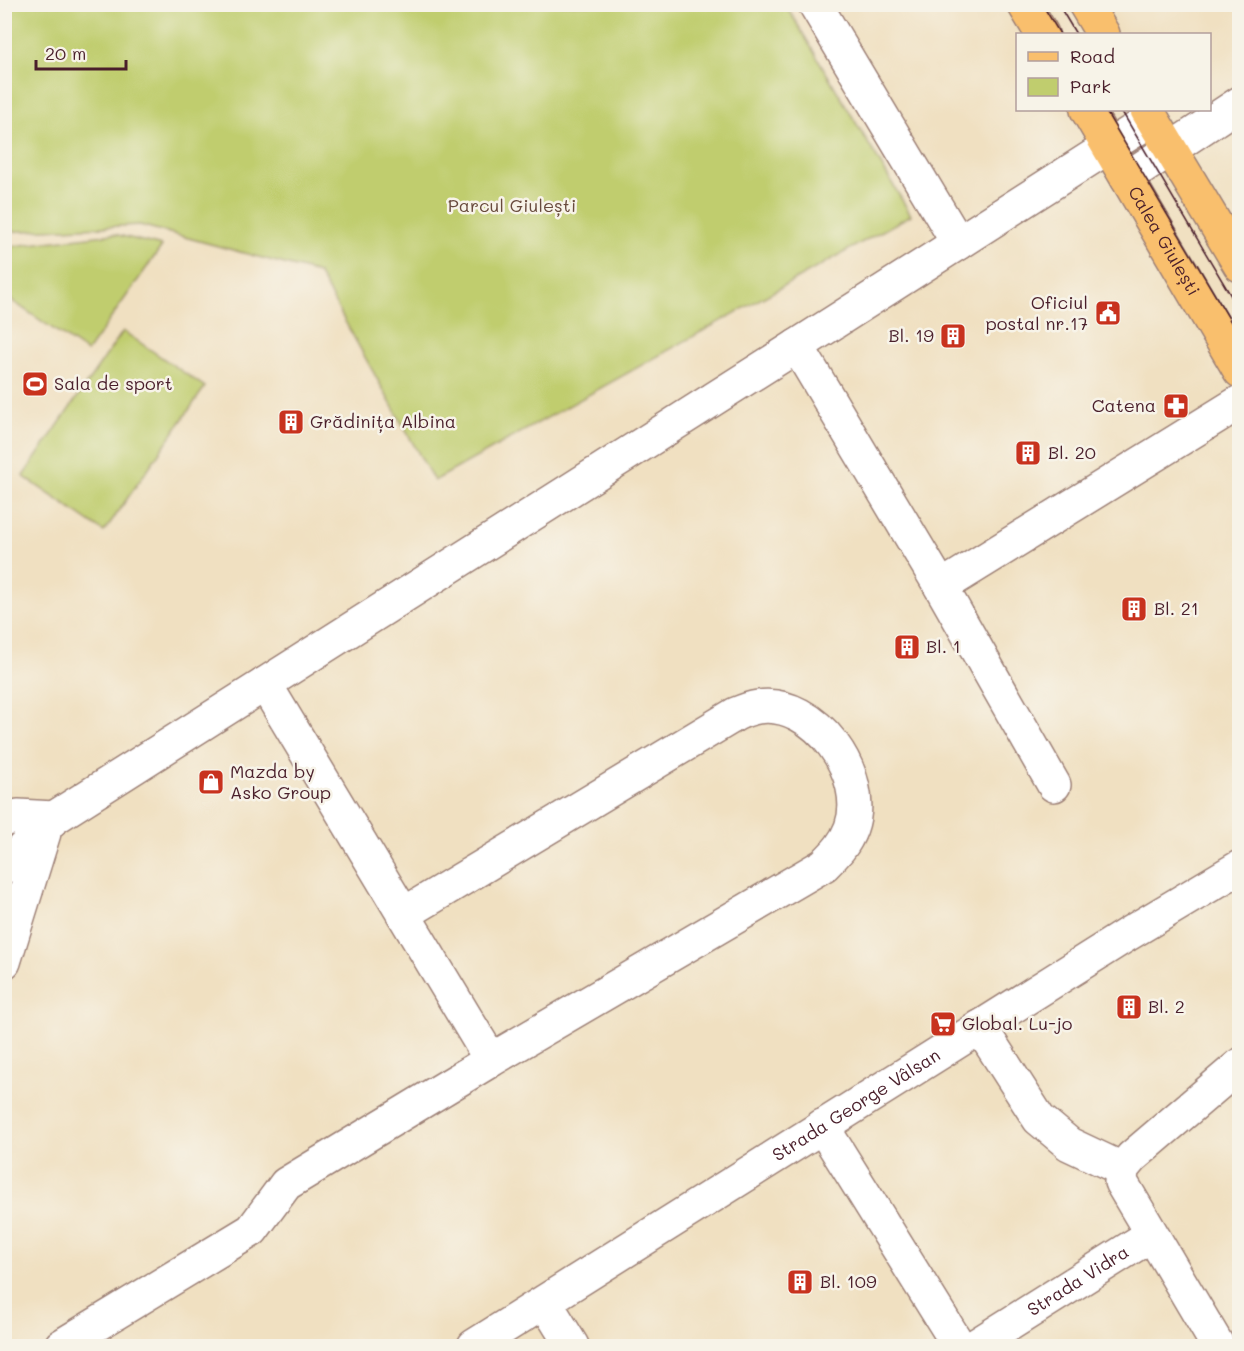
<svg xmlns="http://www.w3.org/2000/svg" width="1244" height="1351" viewBox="0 0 1244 1351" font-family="Mali,sans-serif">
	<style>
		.green { fill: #c0cd6e; stroke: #85764c; stroke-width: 1.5 }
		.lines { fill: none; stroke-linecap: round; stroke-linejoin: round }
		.minor-casing { stroke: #9d8076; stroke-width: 36 }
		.major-casing { stroke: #9d8076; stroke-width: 36 }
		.minor { stroke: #fff; stroke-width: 33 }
		.major { stroke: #f9bf6d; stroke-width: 33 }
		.tram { stroke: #4a1f2b; stroke-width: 1.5 }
		.labels { text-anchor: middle; stroke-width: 5; stroke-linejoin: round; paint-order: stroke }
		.park-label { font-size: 18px; fill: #684a3c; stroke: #f7f3e8 }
		.street-label { font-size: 18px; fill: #4a1f2b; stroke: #f7f3e8 }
		.poi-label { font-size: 18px; fill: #4a1f2b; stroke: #f7f3e8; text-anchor: start }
	</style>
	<rect width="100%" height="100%" fill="#f7f3e8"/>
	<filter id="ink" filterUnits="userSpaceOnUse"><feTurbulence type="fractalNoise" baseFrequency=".0167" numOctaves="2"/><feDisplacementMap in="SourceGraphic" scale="12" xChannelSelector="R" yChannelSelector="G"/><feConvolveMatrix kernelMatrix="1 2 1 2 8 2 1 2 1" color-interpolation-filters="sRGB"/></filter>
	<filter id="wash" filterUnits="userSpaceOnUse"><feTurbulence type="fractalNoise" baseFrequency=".008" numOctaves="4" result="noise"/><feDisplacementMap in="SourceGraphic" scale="24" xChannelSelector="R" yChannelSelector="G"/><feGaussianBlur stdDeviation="1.35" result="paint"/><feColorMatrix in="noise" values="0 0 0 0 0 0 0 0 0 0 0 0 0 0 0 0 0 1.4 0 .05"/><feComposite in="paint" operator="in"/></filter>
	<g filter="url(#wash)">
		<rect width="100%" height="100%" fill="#f0e0c1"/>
		<g class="green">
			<path d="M 5,4 L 786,5 L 911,215 L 434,481 L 318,273 L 140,225 L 5,232 Z"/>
			<path d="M 114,234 L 162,246 L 87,352 L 5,296 L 5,247 Z"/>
			<path d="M 123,331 L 205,387 L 104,532 L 23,476 Z"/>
		</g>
	</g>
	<g filter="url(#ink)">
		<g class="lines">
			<defs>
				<g id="minor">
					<path d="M 815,4 L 958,243"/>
					<path d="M 1127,178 L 1240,103"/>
					<path d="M 941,587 L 1240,402"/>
					<path d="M 1054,785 L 941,587 L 797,346 L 1152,119"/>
					<path d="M 4,820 L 18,816 L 54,818"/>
					<path d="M 4,867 L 54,818 L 797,346"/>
					<path d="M 404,914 L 736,714 C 743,711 751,708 758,707 C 815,698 870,776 851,828 C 845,844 836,853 824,865 L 491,1060"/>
					<path d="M 4,962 L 44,833"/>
					<path d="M 980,1027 L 1039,1119 L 1069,1144 L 1122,1169"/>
					<path d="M 822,1126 L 959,1346"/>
					<path d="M 545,1302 L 572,1346"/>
					<path d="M 61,1346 L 252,1230 L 286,1184 L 491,1060 L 265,684"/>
					<path id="s1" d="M 474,1346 L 1128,934 L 1240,867"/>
					<path id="s2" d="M 975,1346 L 1151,1235"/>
					<path d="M 1218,1346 L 1121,1182 L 1122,1169 L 1132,1157 L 1240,1065"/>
				</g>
				<g id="major">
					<path d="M 1024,4 L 1042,34"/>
					<path d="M 1085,4 L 1103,34"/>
					<path id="s3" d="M 1087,110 L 1240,371"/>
					<path d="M 1147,110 L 1240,265"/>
				</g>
			</defs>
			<use href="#minor" class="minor-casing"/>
			<use href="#major" class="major-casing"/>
			<use href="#minor" class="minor"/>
			<use href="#major" class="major"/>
			<g class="tram">
				<path d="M 1042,4 L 1060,34"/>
				<path d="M 1058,4 L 1076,34"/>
				<path d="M 1105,110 L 1240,337"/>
				<path d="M 1121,110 L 1240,311"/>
			</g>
		</g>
	</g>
	<defs>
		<symbol id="civic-square" viewBox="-11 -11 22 22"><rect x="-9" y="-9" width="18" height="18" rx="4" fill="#c8321e" stroke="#f7f3e8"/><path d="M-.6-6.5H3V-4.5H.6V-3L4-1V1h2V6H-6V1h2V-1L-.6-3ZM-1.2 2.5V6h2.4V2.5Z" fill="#fff"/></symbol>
		<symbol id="building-square" viewBox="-11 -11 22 22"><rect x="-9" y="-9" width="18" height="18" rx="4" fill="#c8321e" stroke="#f7f3e8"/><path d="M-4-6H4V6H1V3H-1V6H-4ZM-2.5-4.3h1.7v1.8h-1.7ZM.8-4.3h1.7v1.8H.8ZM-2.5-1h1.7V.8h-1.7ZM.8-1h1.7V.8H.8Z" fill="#fff"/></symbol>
		<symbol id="stadium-square" viewBox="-11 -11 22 22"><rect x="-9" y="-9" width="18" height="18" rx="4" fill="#c8321e" stroke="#f7f3e8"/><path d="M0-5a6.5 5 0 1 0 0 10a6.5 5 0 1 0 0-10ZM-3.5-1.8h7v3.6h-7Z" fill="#fff"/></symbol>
		<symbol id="pharmacy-square" viewBox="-11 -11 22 22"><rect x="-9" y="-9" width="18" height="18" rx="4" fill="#c8321e" stroke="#f7f3e8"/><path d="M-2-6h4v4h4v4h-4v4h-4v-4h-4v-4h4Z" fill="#fff"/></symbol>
		<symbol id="shop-square" viewBox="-11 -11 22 22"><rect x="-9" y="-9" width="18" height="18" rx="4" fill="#c8321e" stroke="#f7f3e8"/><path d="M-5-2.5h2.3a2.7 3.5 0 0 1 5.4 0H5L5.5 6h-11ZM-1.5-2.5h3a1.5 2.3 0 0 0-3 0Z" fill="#fff"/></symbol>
		<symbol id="supermarket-square" viewBox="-11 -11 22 22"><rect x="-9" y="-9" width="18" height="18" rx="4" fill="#c8321e" stroke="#f7f3e8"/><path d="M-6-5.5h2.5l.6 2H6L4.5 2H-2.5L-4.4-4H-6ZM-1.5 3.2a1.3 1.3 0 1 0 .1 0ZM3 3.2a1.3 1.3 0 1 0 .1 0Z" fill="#fff"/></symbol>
	</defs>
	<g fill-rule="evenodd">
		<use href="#civic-square" x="1093" y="298" width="30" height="30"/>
		<use href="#building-square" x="938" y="321" width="30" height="30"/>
		<use href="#stadium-square" x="20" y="369" width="30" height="30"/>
		<use href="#pharmacy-square" x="1161" y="391" width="30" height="30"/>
		<use href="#building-square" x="276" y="407" width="30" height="30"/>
		<use href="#building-square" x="1013" y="438" width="30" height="30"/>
		<use href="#building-square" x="1119" y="594" width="30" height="30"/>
		<use href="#building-square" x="892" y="632" width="30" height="30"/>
		<use href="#shop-square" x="196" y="767" width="30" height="30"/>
		<use href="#building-square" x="1114" y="992" width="30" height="30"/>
		<use href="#supermarket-square" x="928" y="1009" width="30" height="30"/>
		<use href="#building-square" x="785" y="1267" width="30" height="30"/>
	</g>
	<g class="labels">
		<g class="park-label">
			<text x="512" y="212">Parcul Giulești</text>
		</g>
		<g class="street-label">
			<text dy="6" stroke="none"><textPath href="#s3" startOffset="152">Calea Giulești</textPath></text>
			<text dy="6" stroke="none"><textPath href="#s1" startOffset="452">Strada George Vâlsan</textPath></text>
			<text dy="6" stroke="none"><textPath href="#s2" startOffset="122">Strada Vidra</textPath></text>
		</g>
		<g class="poi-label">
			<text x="1088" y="309" text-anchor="end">Oficiul<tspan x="1088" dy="21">postal nr.17</tspan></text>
			<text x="934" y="342" text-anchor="end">Bl. 19</text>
			<text x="54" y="390">Sala de sport</text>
			<text x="1156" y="412" text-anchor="end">Catena</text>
			<text x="310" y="428">Grădinița Albina</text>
			<text x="1048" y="459">Bl. 20</text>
			<text x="1154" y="615">Bl. 21</text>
			<text x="926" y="653">Bl. 1</text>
			<text x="230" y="778">Mazda by<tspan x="230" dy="21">Asko Group</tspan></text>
			<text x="1148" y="1013">Bl. 2</text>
			<text x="962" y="1030">Global. Lu-jo</text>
			<text x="820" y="1288">Bl. 109</text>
		</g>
	</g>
	<rect width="1244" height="1351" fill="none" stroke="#f7f3e8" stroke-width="24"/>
	<rect x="1016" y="33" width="195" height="78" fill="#f7f3e8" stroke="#b29e9c" stroke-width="1.5"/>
	<rect x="1028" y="52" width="30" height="9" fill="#f9bf6d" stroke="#b29e9c" stroke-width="1.5"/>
	<text x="1070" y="63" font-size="18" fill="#4a1f2b">Road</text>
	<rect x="1028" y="78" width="30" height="18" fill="#c0cd6e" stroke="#b29e9c" stroke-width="1.5"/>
	<text x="1070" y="93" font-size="18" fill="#4a1f2b">Park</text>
	<path d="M36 60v9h90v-9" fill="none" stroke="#4a1f2b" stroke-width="3"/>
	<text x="45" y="60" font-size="18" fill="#4a1f2b" stroke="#f7f3e8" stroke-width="4.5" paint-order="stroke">20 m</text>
</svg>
